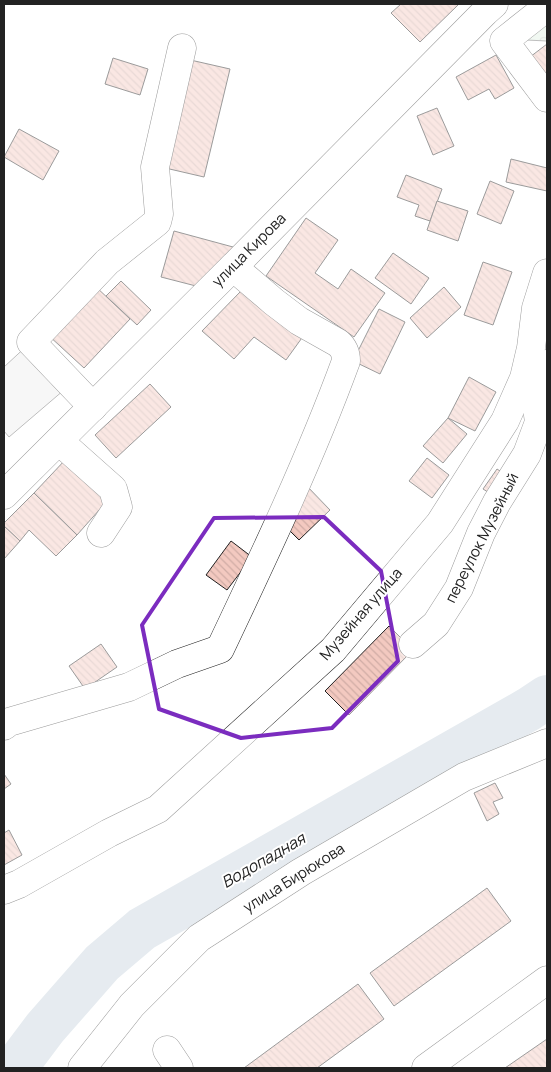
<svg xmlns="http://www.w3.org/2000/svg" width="551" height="1072" viewBox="0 0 551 1072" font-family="Manrope,sans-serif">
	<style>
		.park { fill: url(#park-crowns); stroke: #6f6f6f }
		.parking { fill: #ededed; stroke: #6f6f6f }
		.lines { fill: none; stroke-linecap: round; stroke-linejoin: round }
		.river { stroke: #c7d3dd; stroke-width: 44 }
		.building { fill: url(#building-back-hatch); stroke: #222 }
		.minor-casing { stroke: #222; stroke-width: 29 }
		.major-casing { stroke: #222; stroke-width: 29 }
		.minor { stroke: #fff; stroke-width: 28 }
		.major { stroke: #fff; stroke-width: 28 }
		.marked { fill: none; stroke: #7b2cbf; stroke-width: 4; stroke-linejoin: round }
		.labels { text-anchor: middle; stroke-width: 4; stroke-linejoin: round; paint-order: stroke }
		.street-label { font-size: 15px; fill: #222; stroke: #fff }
		.water-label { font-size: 16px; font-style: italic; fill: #222; stroke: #fff }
	</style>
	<defs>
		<pattern id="park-crowns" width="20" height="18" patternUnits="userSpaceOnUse" patternTransform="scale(1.25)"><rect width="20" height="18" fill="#e0efe3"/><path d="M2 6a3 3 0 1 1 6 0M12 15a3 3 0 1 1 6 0" fill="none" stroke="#c0cdc2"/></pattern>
		<pattern id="building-back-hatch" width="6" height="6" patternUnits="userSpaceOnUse" patternTransform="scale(1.25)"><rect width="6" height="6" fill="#f3c9c0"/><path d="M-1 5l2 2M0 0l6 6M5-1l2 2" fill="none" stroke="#d0aca5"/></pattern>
	</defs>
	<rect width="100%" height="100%" fill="#fff"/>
	<path class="park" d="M 547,4 L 547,41 L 526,40 Z"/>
	<path class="parking" d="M 31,342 L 71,384 L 9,437 L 4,431 L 4,367 Z"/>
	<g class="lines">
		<path class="river" d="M 15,1068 L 45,1028 L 102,963 L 142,929 L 529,709 L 547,697"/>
	</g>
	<g class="building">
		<path d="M 401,4 L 457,4 L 458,5 L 420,42 L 391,13 Z"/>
		<path d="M 547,44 L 547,81 L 530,57 Z"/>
		<path d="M 496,55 L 514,88 L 495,99 L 489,89 L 468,100 L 456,77 Z"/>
		<path d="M 113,58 L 148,69 L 140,95 L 105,84 Z"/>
		<path d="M 186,59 L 230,69 L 204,177 L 161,167 Z"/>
		<path d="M 437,108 L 454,146 L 433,155 L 417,116 Z"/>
		<path d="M 19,129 L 59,151 L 43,180 L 4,157 Z"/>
		<path d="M 511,159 L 547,168 L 547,191 L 506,182 Z"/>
		<path d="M 406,175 L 442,189 L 430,221 L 415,216 L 419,205 L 397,197 Z"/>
		<path d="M 490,181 L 514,191 L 501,224 L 477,214 Z"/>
		<path d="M 437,201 L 468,211 L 458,241 L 427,230 Z"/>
		<path d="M 306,218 L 338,240 L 315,273 L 338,289 L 351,269 L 385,293 L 354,337 L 266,276 Z"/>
		<path d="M 174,231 L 233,247 L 196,286 L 161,277 Z"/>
		<path d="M 393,253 L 429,278 L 411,304 L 375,278 Z"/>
		<path d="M 483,262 L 512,272 L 493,325 L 464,315 Z"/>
		<path d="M 121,281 L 151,310 L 137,325 L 106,296 Z"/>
		<path d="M 94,285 L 130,319 L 84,368 L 48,335 Z"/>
		<path d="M 444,287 L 461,307 L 427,338 L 410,318 Z"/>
		<path d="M 241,291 L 304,335 L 286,360 L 254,337 L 234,359 L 202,331 Z"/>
		<path d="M 379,309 L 405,322 L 380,374 L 353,361 Z"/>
		<path d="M 469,377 L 496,392 L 475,431 L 448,418 Z"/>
		<path d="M 150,384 L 171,407 L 116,458 L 95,435 Z"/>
		<path d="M 448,418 L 467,434 L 443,463 L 423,446 Z"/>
		<path d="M 427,458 L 449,475 L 432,498 L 409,481 Z"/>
		<path d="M 66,459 L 108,500 L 77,535 L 34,493 Z"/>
		<path d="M 497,469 L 509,477 L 496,497 L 483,489 Z"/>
		<path d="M 305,484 L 330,510 L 299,540 L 282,523 Z"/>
		<path d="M 34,493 L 77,535 L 56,556 L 29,530 L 20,541 L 4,526 L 4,523 Z"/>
		<path d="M 4,526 L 20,541 L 4,559 Z"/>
		<path d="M 231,541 L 252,557 L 227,590 L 206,575 Z"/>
		<path d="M 389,626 L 413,650 L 349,715 L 325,691 Z"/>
		<path d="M 101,644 L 117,667 L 85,689 L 69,666 Z"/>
		<path d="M 4,774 L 11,784 L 4,789 Z"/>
		<path d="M 495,783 L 503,798 L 493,802 L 499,814 L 487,821 L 474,793 Z"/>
		<path d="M 9,830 L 22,855 L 4,865 L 4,833 Z"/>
		<path d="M 487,888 L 511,921 L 394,1006 L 370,973 Z"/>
		<path d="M 358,984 L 384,1019 L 317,1068 L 244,1068 Z"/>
		<path d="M 547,1039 L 547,1068 L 505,1068 Z"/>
	</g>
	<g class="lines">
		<defs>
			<g id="minor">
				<path d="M 547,7 L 504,41 L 547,98"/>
				<path d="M 93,407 L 31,342 L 107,262 L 157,222 L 159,214 L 155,167 L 182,48"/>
				<path d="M 59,441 L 113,489 L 118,507 L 101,533"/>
				<path d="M 413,644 L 436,624 L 459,588 L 481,533 L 497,502 L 527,454 L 539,422 L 535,393 L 538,382 L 546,369 L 546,364"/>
				<path d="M 4,726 L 9,722 L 129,687 L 177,664 L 220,649 C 265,554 310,459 346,361 C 346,353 344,348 338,343 L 299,321 L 274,302 L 233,267"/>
				<path d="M 4,890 L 19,884 L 109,833 L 158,809 L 333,650 L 440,523 L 505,421 L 524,378 L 531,348 L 536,308 L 547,273"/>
				<path d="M 167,1050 L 179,1068"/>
				<path d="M 82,1068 L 132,1005 L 199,938 L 301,872 L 464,777 L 547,743"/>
				<path d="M 426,1068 L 547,980"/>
			</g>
			<path id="major" d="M 4,495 L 233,267 L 485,12 L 494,4"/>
		</defs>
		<use href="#minor" class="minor-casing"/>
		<use href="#major" class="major-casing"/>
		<use href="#minor" class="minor"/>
		<use href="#major" class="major"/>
	</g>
	<path d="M0 0H551V1072H0ZM 324,517 L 381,571 L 398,661 L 332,728 L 241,738 L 159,709 L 142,625 L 214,518 Z" fill="#fff" fill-opacity=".55" fill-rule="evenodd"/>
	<path class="marked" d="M 324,517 L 381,571 L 398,661 L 332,728 L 241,738 L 159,709 L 142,625 L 214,518 Z"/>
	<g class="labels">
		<g class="street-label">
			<text transform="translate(249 250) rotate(-45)" y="5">улица Кирова</text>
			<text transform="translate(482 538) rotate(-63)" y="5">переулок Музейный</text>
			<text transform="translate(361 614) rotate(-49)" y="5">Музейная улица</text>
			<text transform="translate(294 878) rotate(-32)" y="5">улица Бирюкова</text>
		</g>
		<g class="water-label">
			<text transform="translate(263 860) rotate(-30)" y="6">Водопадная</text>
		</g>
	</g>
	<rect width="551" height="1072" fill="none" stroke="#222222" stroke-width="10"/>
</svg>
